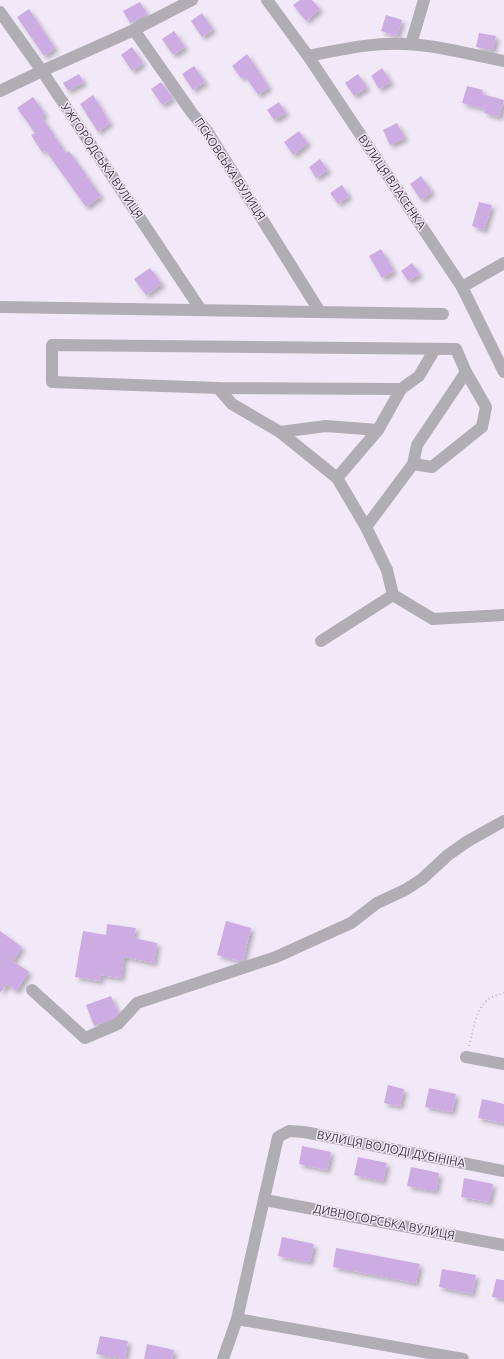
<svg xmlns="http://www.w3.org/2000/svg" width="504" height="1359" viewBox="0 0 504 1359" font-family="Ubuntu,sans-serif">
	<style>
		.building { fill: #cdabe3; filter: url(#shadow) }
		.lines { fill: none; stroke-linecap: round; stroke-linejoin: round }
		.path { stroke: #bab3bf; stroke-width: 2; stroke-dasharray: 1 3; stroke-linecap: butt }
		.minor { stroke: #b1adb4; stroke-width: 12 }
		.labels { text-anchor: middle; stroke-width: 3; stroke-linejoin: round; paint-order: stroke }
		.street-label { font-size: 12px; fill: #3b383e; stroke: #f2e9f8 }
	</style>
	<defs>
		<filter id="shadow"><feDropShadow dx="3.5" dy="3.5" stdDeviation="2" flood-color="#0004"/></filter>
	</defs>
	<rect width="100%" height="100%" fill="#f2e9f8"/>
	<g class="building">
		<path d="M 300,0 L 312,0 L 320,9 L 306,21 L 293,5 Z"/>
		<path d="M 140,2 L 147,14 L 130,23 L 123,11 Z"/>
		<path d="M 29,9 L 55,48 L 44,56 L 17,17 Z"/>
		<path d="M 202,13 L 213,29 L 202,37 L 191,21 Z"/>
		<path d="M 386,15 L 402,20 L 397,36 L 381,31 Z"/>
		<path d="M 174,31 L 185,47 L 173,55 L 162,39 Z"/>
		<path d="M 479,33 L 496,36 L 493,50 L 476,47 Z"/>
		<path d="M 132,47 L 143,63 L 132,71 L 121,55 Z"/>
		<path d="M 247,54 L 269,87 L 258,95 L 245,76 L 241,78 L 232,66 Z"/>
		<path d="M 194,66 L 205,82 L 193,90 L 182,74 Z"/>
		<path d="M 382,68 L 391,82 L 379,89 L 371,76 Z"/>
		<path d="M 79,74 L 84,82 L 68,91 L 63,83 Z"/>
		<path d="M 358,74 L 367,87 L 354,96 L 345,83 Z"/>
		<path d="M 161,82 L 173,98 L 162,105 L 151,89 Z"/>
		<path d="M 467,86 L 483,90 L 482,94 L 504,100 L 499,117 L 484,113 L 485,109 L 462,103 Z"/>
		<path d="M 93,95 L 110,123 L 98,132 L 80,104 Z"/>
		<path d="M 33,97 L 45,114 L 41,116 L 66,153 L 69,151 L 101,196 L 86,207 L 45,150 L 42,152 L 31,135 L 35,133 L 17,108 Z"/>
		<path d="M 279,102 L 286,113 L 274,120 L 267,110 Z"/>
		<path d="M 397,123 L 405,138 L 390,145 L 383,130 Z"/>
		<path d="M 299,131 L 308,143 L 293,155 L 284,142 Z"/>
		<path d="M 320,159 L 328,170 L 316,178 L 309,167 Z"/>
		<path d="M 421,176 L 432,192 L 421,200 L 410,184 Z"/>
		<path d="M 342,185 L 349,196 L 338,204 L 330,193 Z"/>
		<path d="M 479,202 L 492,205 L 484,230 L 472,226 Z"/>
		<path d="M 381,249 L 394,271 L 382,278 L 369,256 Z"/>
		<path d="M 412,263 L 420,274 L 408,281 L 401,271 Z"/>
		<path d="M 150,268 L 162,284 L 146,295 L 134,279 Z"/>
		<path d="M 226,921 L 251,928 L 243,960 L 240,961 L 217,955 Z"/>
		<path d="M 107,924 L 136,928 L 134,938 L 157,943 L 154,963 L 124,957 L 121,978 L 101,975 L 100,981 L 75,977 L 83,931 L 106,935 Z"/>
		<path d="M 0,931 L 22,947 L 13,961 L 29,972 L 16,991 L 7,984 L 0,993 Z"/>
		<path d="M 111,996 L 118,1013 L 114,1018 L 94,1026 L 86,1005 Z"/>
		<path d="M 388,1085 L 404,1089 L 400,1106 L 384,1103 Z"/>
		<path d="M 429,1088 L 456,1094 L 452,1112 L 425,1107 Z"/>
		<path d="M 482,1099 L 504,1104 L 504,1123 L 478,1118 Z"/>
		<path d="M 302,1146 L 331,1152 L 327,1170 L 299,1164 Z"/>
		<path d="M 358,1157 L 387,1163 L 383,1181 L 354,1175 Z"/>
		<path d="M 411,1167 L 439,1173 L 436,1191 L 407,1186 Z"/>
		<path d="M 464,1178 L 493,1184 L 489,1202 L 461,1197 Z"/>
		<path d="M 282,1237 L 314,1244 L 310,1262 L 278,1256 Z"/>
		<path d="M 336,1248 L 420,1264 L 416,1283 L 333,1267 Z"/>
		<path d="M 442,1269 L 476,1275 L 472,1294 L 439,1287 Z"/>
		<path d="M 496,1279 L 504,1280 L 504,1299 L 492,1297 Z"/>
		<path d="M 100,1336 L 128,1341 L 125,1359 L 96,1354 Z"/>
		<path d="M 147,1344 L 174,1350 L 172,1359 L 144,1359 Z"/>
	</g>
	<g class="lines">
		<path class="path" d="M 469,1046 C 476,1021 475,999 504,993"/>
		<g class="minor">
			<path d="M 267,0 L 308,56 L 462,287 L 504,372"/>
			<path d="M 0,12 L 42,71 L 201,310"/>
			<path d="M 134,30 L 192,113 L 207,131 L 320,312"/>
			<path d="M 411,44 L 424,0"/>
			<path d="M 308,56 C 340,50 372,42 405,44 C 438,45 471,55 504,61"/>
			<path d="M 0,91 L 42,71 L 134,30 L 192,0"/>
			<path d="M 462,287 L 504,263"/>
			<path d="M 0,307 L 443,314"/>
			<path d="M 218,388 L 232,404 L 280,432 L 337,478"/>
			<path d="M 401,389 L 419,376 L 435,349"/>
			<path d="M 280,432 L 326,426 L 378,430"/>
			<path d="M 413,464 L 432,467 L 482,427 L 486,407 L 466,372 L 456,349 L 52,345 L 52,382 L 218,388 L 401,389 L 378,430 L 337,478 L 366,527 L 387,570 L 393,595 L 433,619 L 504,615"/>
			<path d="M 366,527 L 413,464 L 417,445 L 466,372"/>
			<path d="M 321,641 L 393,595"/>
			<path d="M 32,990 L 85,1038 L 118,1024 L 137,1003 L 276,957 L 351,923 L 377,903 L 405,890 L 422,879 L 448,855 L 468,841 L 504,821"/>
			<path d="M 466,1057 L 504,1064"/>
			<path d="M 265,1200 L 504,1245"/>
			<path d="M 237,1319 L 463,1359"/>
			<path d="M 223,1359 L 237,1319 L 278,1137 L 289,1131 L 304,1132 L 504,1171"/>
		</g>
	</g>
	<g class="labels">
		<g class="street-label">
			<text transform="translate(102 161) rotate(56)" y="4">УЖГОРОДСЬКА ВУЛИЦЯ</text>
			<text transform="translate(230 169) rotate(57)" y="4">ПСКОВСЬКА ВУЛИЦЯ</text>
			<text transform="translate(392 182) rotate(56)" y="4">ВУЛИЦЯ ВЛАСЕНКА</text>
			<text transform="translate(391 1149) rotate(11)" y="4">ВУЛИЦЯ ВОЛОДІ ДУБІНІНА</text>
			<text transform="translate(384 1222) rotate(11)" y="4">ДИВНОГОРСЬКА ВУЛИЦЯ</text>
		</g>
	</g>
</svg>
